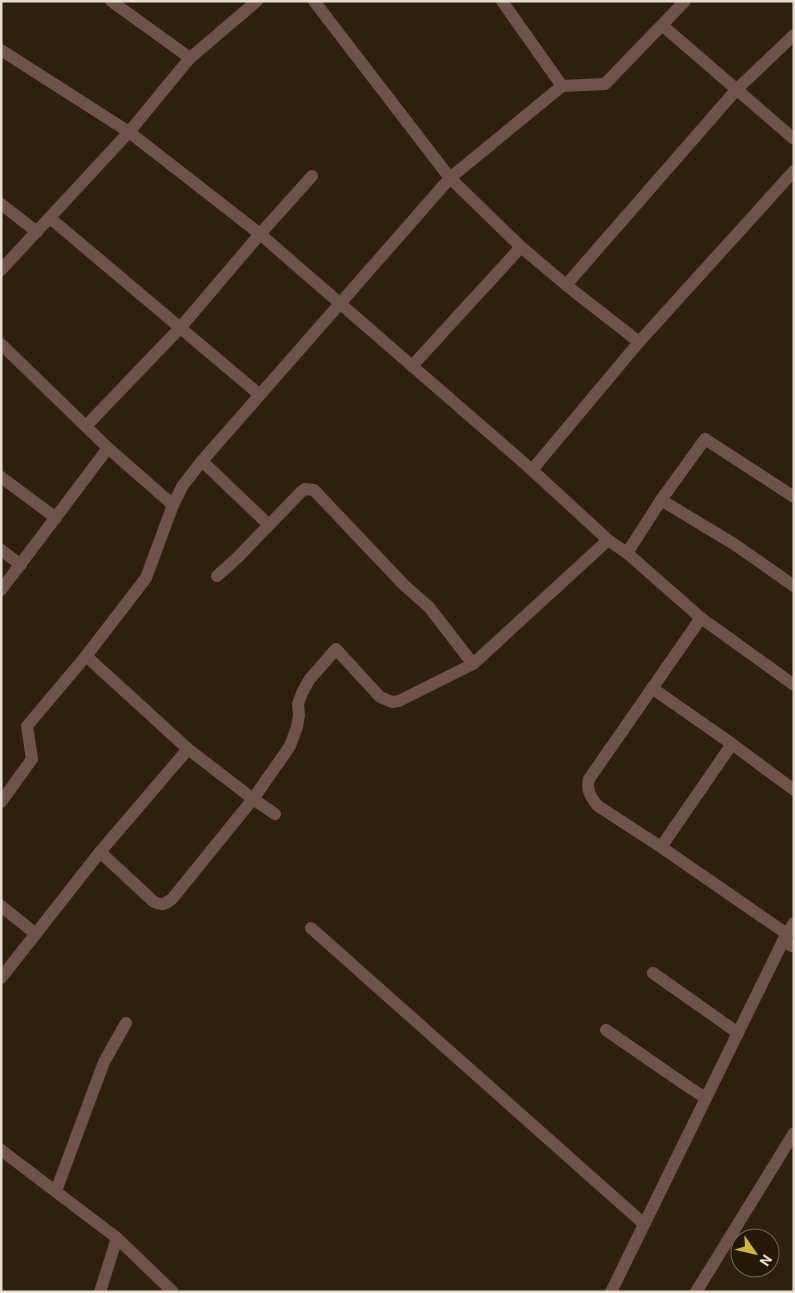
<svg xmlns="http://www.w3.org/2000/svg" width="795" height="1293" viewBox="0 0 795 1293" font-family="Roboto,sans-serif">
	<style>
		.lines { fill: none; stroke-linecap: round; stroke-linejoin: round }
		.minor { stroke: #70524c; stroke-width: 12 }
	</style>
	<rect width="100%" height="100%" fill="#2d210d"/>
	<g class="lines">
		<g class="minor">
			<path d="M 111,1 L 190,58"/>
			<path d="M 314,1 L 450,178 L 521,247 L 566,285 L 639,342"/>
			<path d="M 502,1 L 562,86"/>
			<path d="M 663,26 L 794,139"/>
			<path d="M 1,50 L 129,132 L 260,234 L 532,470 L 608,540 L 627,553 L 701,618 L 794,685"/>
			<path d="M 1,204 L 37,232"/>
			<path d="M 50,218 L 260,395"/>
			<path d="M 1,270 L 129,132 L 190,58 L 257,1"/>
			<path d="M 566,285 L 737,89 L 794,35"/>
			<path d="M 1,344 L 108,448 L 173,505"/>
			<path d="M 412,366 L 521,247"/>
			<path d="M 86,426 L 180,328 L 260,234 L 312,176"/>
			<path d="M 202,461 L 269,525"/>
			<path d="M 532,470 L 639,342 L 794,171"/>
			<path d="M 1,477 L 56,518"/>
			<path d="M 661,500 L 734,544 L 794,586"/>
			<path d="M 1,550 L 21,565"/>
			<path d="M 627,553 L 661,500 L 705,439 L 794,497"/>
			<path d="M 217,576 L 237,558 L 301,492 L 305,489 L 314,490 L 404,585 L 429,607 L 473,664"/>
			<path d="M 1,590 L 108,448"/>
			<path d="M 701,618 L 589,779 C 586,790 591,798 598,806 L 661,847 L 787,934"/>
			<path d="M 86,656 L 188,749 L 253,799 L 275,814"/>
			<path d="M 652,688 L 732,744 L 794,790"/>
			<path d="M 1,802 L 32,759 L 27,726 L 86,656 L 146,578 L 173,505 L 183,485 L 202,461 L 450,178 L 562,86 L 605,84 L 685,1"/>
			<path d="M 661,847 L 732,744"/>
			<path d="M 100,852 L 154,902 C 162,906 165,904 172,899 L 253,799 L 290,746 L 297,727 L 299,715 L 298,704 L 302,693 L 309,680 L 336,649 L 380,697 L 392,702 L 399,701 L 473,664 L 608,540"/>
			<path d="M 1,906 L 36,934"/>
			<path d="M 311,928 L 644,1224"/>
			<path d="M 783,941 L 794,947"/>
			<path d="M 653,973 L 738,1033"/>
			<path d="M 1,978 L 100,852 L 188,749"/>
			<path d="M 606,1030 L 690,1088 L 706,1098"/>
			<path d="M 1,1150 L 117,1238 L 173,1292"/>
			<path d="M 56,1191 L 104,1062 L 126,1023"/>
			<path d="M 100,1292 L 117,1238"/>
			<path d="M 611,1292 L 783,941 L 794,923"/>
			<path d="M 696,1292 L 794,1133"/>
		</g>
	</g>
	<rect width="795" height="1293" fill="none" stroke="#e5ddd1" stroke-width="5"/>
	<g transform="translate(755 1253) rotate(124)"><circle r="24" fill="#231805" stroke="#716757"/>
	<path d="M0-4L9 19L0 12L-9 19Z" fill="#cdb938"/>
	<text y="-8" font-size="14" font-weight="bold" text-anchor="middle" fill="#e5ddd1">N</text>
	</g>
</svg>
